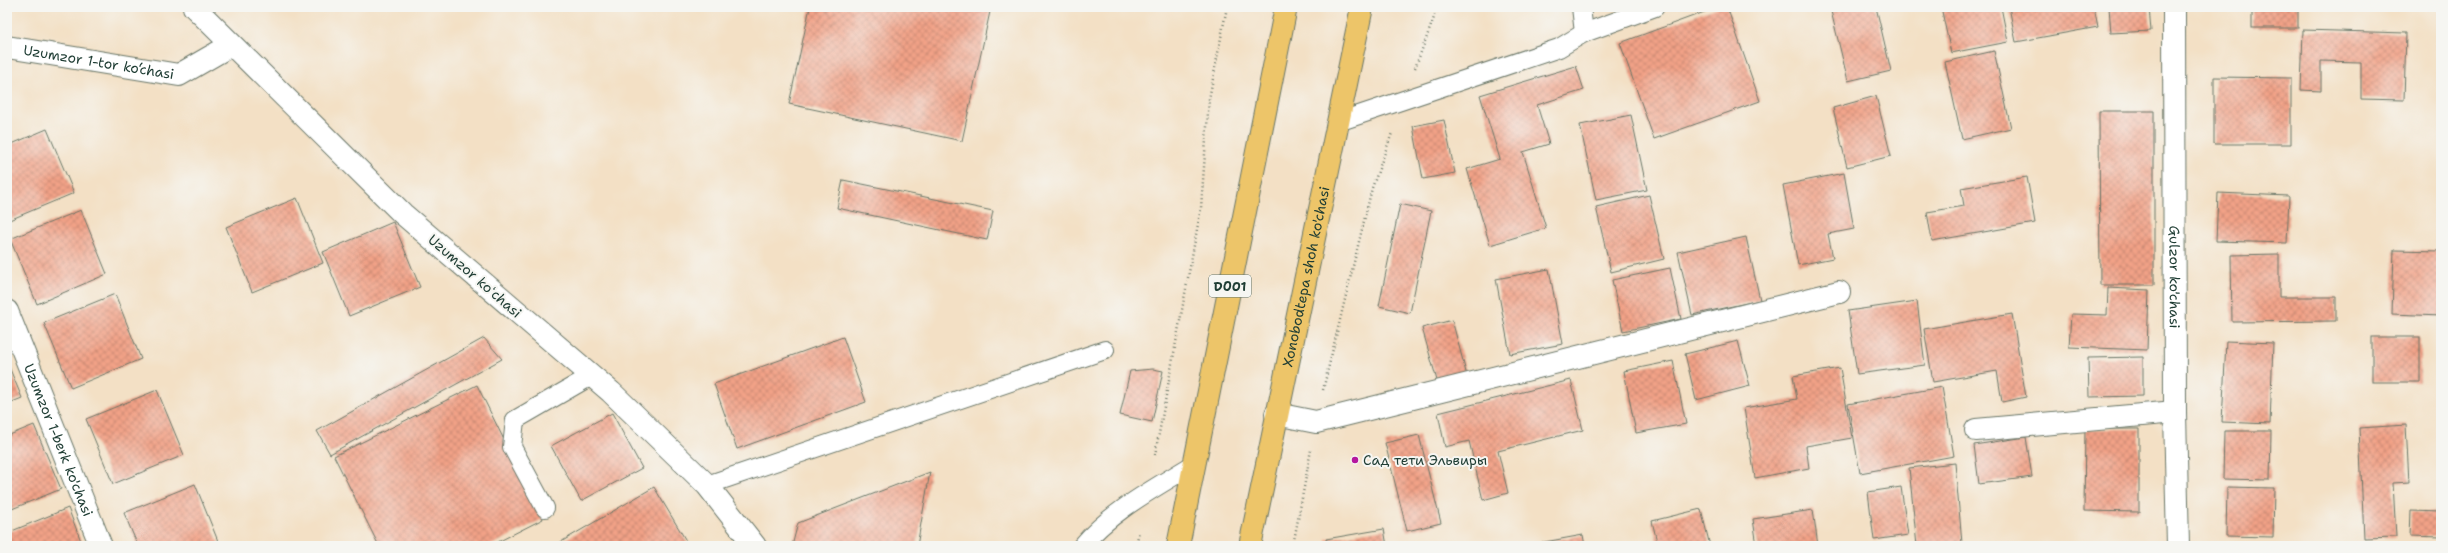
<svg xmlns="http://www.w3.org/2000/svg" width="2448" height="553" viewBox="0 0 2448 553" font-family="'Shantell Sans',sans-serif">
	<style>
		.building { fill: url(#building-cross-hatch) }
		.lines { fill: none; stroke-linecap: round; stroke-linejoin: round }
		.service-casing { stroke: #697667; stroke-width: 20 }
		.minor-casing { stroke: #697667; stroke-width: 24 }
		.trunk-casing { stroke: #697667; stroke-width: 24 }
		.path { stroke: #697667; stroke-width: 2.5; stroke-dasharray: 1 3; stroke-linecap: butt }
		.service { stroke: #fff; stroke-width: 18 }
		.minor { stroke: #fff; stroke-width: 22 }
		.trunk { stroke: #edc569; stroke-width: 22 }
		.poi-dot { fill: #b5179e; stroke: #f6f6f2; stroke-width: 1.5 }
		.labels { text-anchor: middle; stroke-width: 4; stroke-linejoin: round; paint-order: stroke }
		.shield { fill: #f6f6f2; stroke: #60746d; stroke-width: 1 }
		.shield-label { font-size: 13px; font-weight: bold; fill: #1f3d34 }
		.street-label { font-size: 14px; fill: #1f3d34; stroke: #f6f6f2 }
		.poi-label { font-size: 14px; fill: #1f3d34; stroke: #f6f6f2; text-anchor: start }
	</style>
	<defs>
		<pattern id="building-cross-hatch" width="8" height="8" patternUnits="userSpaceOnUse"><rect width="8" height="8" fill="#f2a287"/><path d="M0 0l8 8M0 8l8-8" fill="none" stroke="#c3856f"/></pattern>
	</defs>
	<rect width="100%" height="100%" fill="#f6f6f2"/>
	<filter id="ink" filterUnits="userSpaceOnUse"><feTurbulence type="fractalNoise" baseFrequency=".025" numOctaves="2"/><feDisplacementMap in="SourceGraphic" scale="8" xChannelSelector="R" yChannelSelector="G"/><feConvolveMatrix kernelMatrix="1 2 1 2 8 2 1 2 1" color-interpolation-filters="sRGB"/></filter>
	<filter id="wash" filterUnits="userSpaceOnUse"><feTurbulence type="fractalNoise" baseFrequency=".012" numOctaves="4" result="noise"/><feDisplacementMap in="SourceGraphic" scale="16" xChannelSelector="R" yChannelSelector="G"/><feGaussianBlur stdDeviation="0.9" result="paint"/><feColorMatrix in="noise" values="0 0 0 0 0 0 0 0 0 0 0 0 0 0 0 0 0 1.4 0 .05"/><feComposite in="paint" operator="in"/></filter>
	<g filter="url(#wash)">
		<rect width="100%" height="100%" fill="#f3e0c5"/>
		<g id="blocks">
			<g class="building">
				<path d="M 810,7 L 991,7 L 962,141 L 789,104 Z"/>
				<path d="M 1718,7 L 1727,7 L 1760,101 L 1654,139 L 1620,43 Z"/>
				<path d="M 1830,7 L 1876,7 L 1891,71 L 1848,81 Z"/>
				<path d="M 1941,7 L 2001,7 L 2008,42 L 1951,53 Z"/>
				<path d="M 2009,7 L 2094,7 L 2098,27 L 2016,42 Z"/>
				<path d="M 2109,7 L 2149,7 L 2151,31 L 2111,33 Z"/>
				<rect x="2252" y="7" width="46" height="21"/>
				<path d="M 2303,30 L 2406,33 L 2404,100 L 2361,99 L 2361,62 L 2321,61 L 2321,91 L 2301,90 Z"/>
				<path d="M 1994,51 L 2011,128 L 1962,139 L 1945,62 Z"/>
				<path d="M 1576,66 L 1584,90 L 1537,105 L 1549,144 L 1523,152 L 1546,228 L 1490,245 L 1467,169 L 1500,159 L 1480,95 Z"/>
				<path d="M 2214,77 L 2291,78 L 2291,144 L 2214,144 Z"/>
				<path d="M 1876,96 L 1891,156 L 1847,167 L 1833,108 Z"/>
				<path d="M 2099,111 L 2154,111 L 2154,285 L 2100,285 Z"/>
				<path d="M 1631,115 L 1647,190 L 1596,200 L 1580,125 Z"/>
				<path d="M 1444,120 L 1455,173 L 1423,179 L 1413,126 Z"/>
				<path d="M 47,129 L 74,193 L 7,221 L 7,146 Z"/>
				<path d="M 1844,173 L 1854,229 L 1828,234 L 1833,258 L 1798,265 L 1783,185 Z"/>
				<path d="M 2027,177 L 2035,223 L 1932,241 L 1927,212 L 1964,206 L 1961,188 Z"/>
				<path d="M 843,180 L 993,211 L 987,240 L 837,208 Z"/>
				<path d="M 2218,193 L 2289,196 L 2287,243 L 2216,241 Z"/>
				<path d="M 1649,195 L 1664,259 L 1611,272 L 1596,207 Z"/>
				<path d="M 297,198 L 323,263 L 252,292 L 226,227 Z"/>
				<path d="M 1400,204 L 1431,211 L 1410,313 L 1379,306 Z"/>
				<path d="M 81,210 L 107,274 L 37,304 L 10,239 Z"/>
				<path d="M 393,222 L 420,287 L 349,316 L 323,252 Z"/>
				<path d="M 1746,237 L 1760,300 L 1692,315 L 1678,252 Z"/>
				<path d="M 2394,250 L 2441,251 L 2441,316 L 2392,314 Z"/>
				<path d="M 2279,254 L 2279,297 L 2336,297 L 2336,321 L 2232,322 L 2231,255 Z"/>
				<path d="M 1670,268 L 1681,319 L 1623,331 L 1612,280 Z"/>
				<path d="M 1549,269 L 1563,344 L 1510,354 L 1496,279 Z"/>
				<path d="M 2108,288 L 2149,290 L 2147,350 L 2069,347 L 2071,314 L 2107,315 Z"/>
				<path d="M 115,294 L 141,359 L 71,388 L 44,323 Z"/>
				<path d="M 1917,301 L 1925,365 L 1857,374 L 1848,311 Z"/>
				<path d="M 2012,314 L 2026,397 L 2002,402 L 1997,371 L 1933,382 L 1924,329 Z"/>
				<path d="M 1452,320 L 1467,376 L 1438,384 L 1422,328 Z"/>
				<path d="M 843,337 L 866,402 L 737,449 L 714,384 Z"/>
				<rect x="2372" y="337" width="48" height="45"/>
				<path d="M 484,338 L 502,359 L 330,454 L 317,431 Z"/>
				<path d="M 1738,341 L 1750,386 L 1696,400 L 1685,354 Z"/>
				<path d="M 2226,341 L 2273,343 L 2270,424 L 2222,422 Z"/>
				<path d="M 2143,357 L 2143,396 L 2089,397 L 2088,358 Z"/>
				<path d="M 1673,361 L 1686,424 L 1636,433 L 1624,371 Z"/>
				<path d="M 7,362 L 22,398 L 7,404 Z"/>
				<path d="M 1840,368 L 1852,438 L 1806,446 L 1809,468 L 1755,478 L 1744,408 L 1797,399 L 1793,376 Z"/>
				<path d="M 1153,369 L 1163,371 L 1152,422 L 1120,415 L 1130,371 Z"/>
				<path d="M 1571,380 L 1583,430 L 1498,451 L 1508,493 L 1483,500 L 1469,441 L 1445,447 L 1438,413 Z"/>
				<path d="M 477,385 L 543,519 L 490,546 L 379,546 L 334,456 Z"/>
				<path d="M 1942,387 L 1954,456 L 1860,473 L 1848,404 Z"/>
				<path d="M 157,390 L 184,455 L 113,484 L 86,419 Z"/>
				<path d="M 612,413 L 642,468 L 581,501 L 551,446 Z"/>
				<path d="M 34,425 L 61,489 L 7,511 L 7,436 Z"/>
				<path d="M 2406,425 L 2409,482 L 2393,483 L 2396,537 L 2364,538 L 2359,428 Z"/>
				<path d="M 2085,429 L 2139,429 L 2139,512 L 2084,511 Z"/>
				<path d="M 2224,431 L 2271,431 L 2270,480 L 2223,479 Z"/>
				<path d="M 1419,435 L 1441,523 L 1407,531 L 1385,443 Z"/>
				<path d="M 2026,437 L 2032,477 L 1979,484 L 1974,445 Z"/>
				<path d="M 1955,463 L 1962,543 L 1917,546 L 1909,468 Z"/>
				<path d="M 930,472 L 917,546 L 792,546 L 798,523 Z"/>
				<path d="M 195,484 L 220,546 L 138,546 L 124,513 Z"/>
				<path d="M 654,487 L 688,544 L 685,546 L 554,546 Z"/>
				<path d="M 1901,487 L 1908,535 L 1874,540 L 1868,492 Z"/>
				<path d="M 2227,487 L 2274,488 L 2273,537 L 2226,536 Z"/>
				<path d="M 68,508 L 83,546 L 7,546 L 7,533 Z"/>
				<path d="M 1701,509 L 1710,546 L 1658,546 L 1652,521 Z"/>
				<path d="M 1813,510 L 1818,546 L 1757,546 L 1753,519 Z"/>
				<path d="M 2411,511 L 2441,512 L 2441,537 L 2410,536 Z"/>
				<path d="M 1384,529 L 1387,546 L 1327,546 L 1326,539 Z"/>
				<path d="M 1583,535 L 1585,546 L 1529,546 L 1528,545 Z"/>
			</g>
		</g>
	</g>
	<g filter="url(#ink)">
		<use href="#blocks" fill-opacity="0" stroke="#697667" stroke-width="1"/>
		<g class="lines">
			<defs>
				<g id="service">
					<path d="M 1581,7 L 1584,33"/>
					<path d="M 1338,122 L 1559,48 L 1584,33 L 1655,7"/>
					<path d="M 707,485 L 1105,350"/>
					<path d="M 545,508 L 512,447 L 515,420 L 591,376"/>
					<path d="M 1082,546 C 1111,511 1155,488 1194,464"/>
				</g>
				<g id="minor">
					<path d="M 194,7 L 403,214 L 611,392 L 707,485 L 755,546"/>
					<path id="s1" d="M 2174,7 L 2175,412 L 2178,546"/>
					<path id="s2" d="M 7,47 L 179,75 L 231,45"/>
					<path id="s3" d="M 7,311 L 101,546"/>
					<path d="M 1276,414 L 1316,422 L 1839,292"/>
					<path d="M 1976,430 L 2175,412"/>
				</g>
				<g id="trunk">
					<path d="M 1178,546 L 1286,7"/>
					<path id="s4" d="M 1250,546 L 1362,7"/>
				</g>
			</defs>
			<use href="#service" class="service-casing"/>
			<use href="#minor" class="minor-casing"/>
			<use href="#trunk" class="trunk-casing"/>
			<g class="path">
				<path d="M 1415,68 L 1438,7"/>
				<path d="M 1323,390 L 1372,188 L 1392,133"/>
				<path d="M 1155,455 L 1201,208 L 1209,99 L 1227,7"/>
				<path d="M 1136,546 L 1139,531"/>
				<path d="M 1293,546 L 1311,450"/>
			</g>
			<use href="#service" class="service"/>
			<use href="#minor" class="minor"/>
			<use href="#trunk" class="trunk"/>
		</g>
	</g>
	<circle class="poi-dot" cx="1355" cy="460" r="4"/>
	<g class="labels">
		<rect class="shield" x="1209" y="275" width="42" height="22" rx="3"/>
		<g class="shield-label">
			<text x="1230" y="291">D001</text>
		</g>
		<g class="street-label">
			<text dy="5" stroke="none"><textPath href="#s2" startOffset="93">Uzumzor 1-tor ko‘chasi</textPath></text>
			<text transform="translate(475 276) rotate(41)" y="5">Uzumzor koʻchasi</text>
			<text dy="5" stroke="none"><textPath href="#s4" startOffset="275">Xonobodtepa shoh ko'chasi</textPath></text>
			<text dy="5" stroke="none"><textPath href="#s1" startOffset="270">Gulzor ko'chasi</textPath></text>
			<text dy="5" stroke="none"><textPath href="#s3" startOffset="139">Uzumzor 1-berk ko'chasi</textPath></text>
		</g>
		<g class="poi-label">
			<text x="1363" y="465">Сад тети Эльвиры</text>
		</g>
	</g>
	<rect width="2448" height="553" fill="none" stroke="#f6f6f2" stroke-width="24"/>
</svg>
